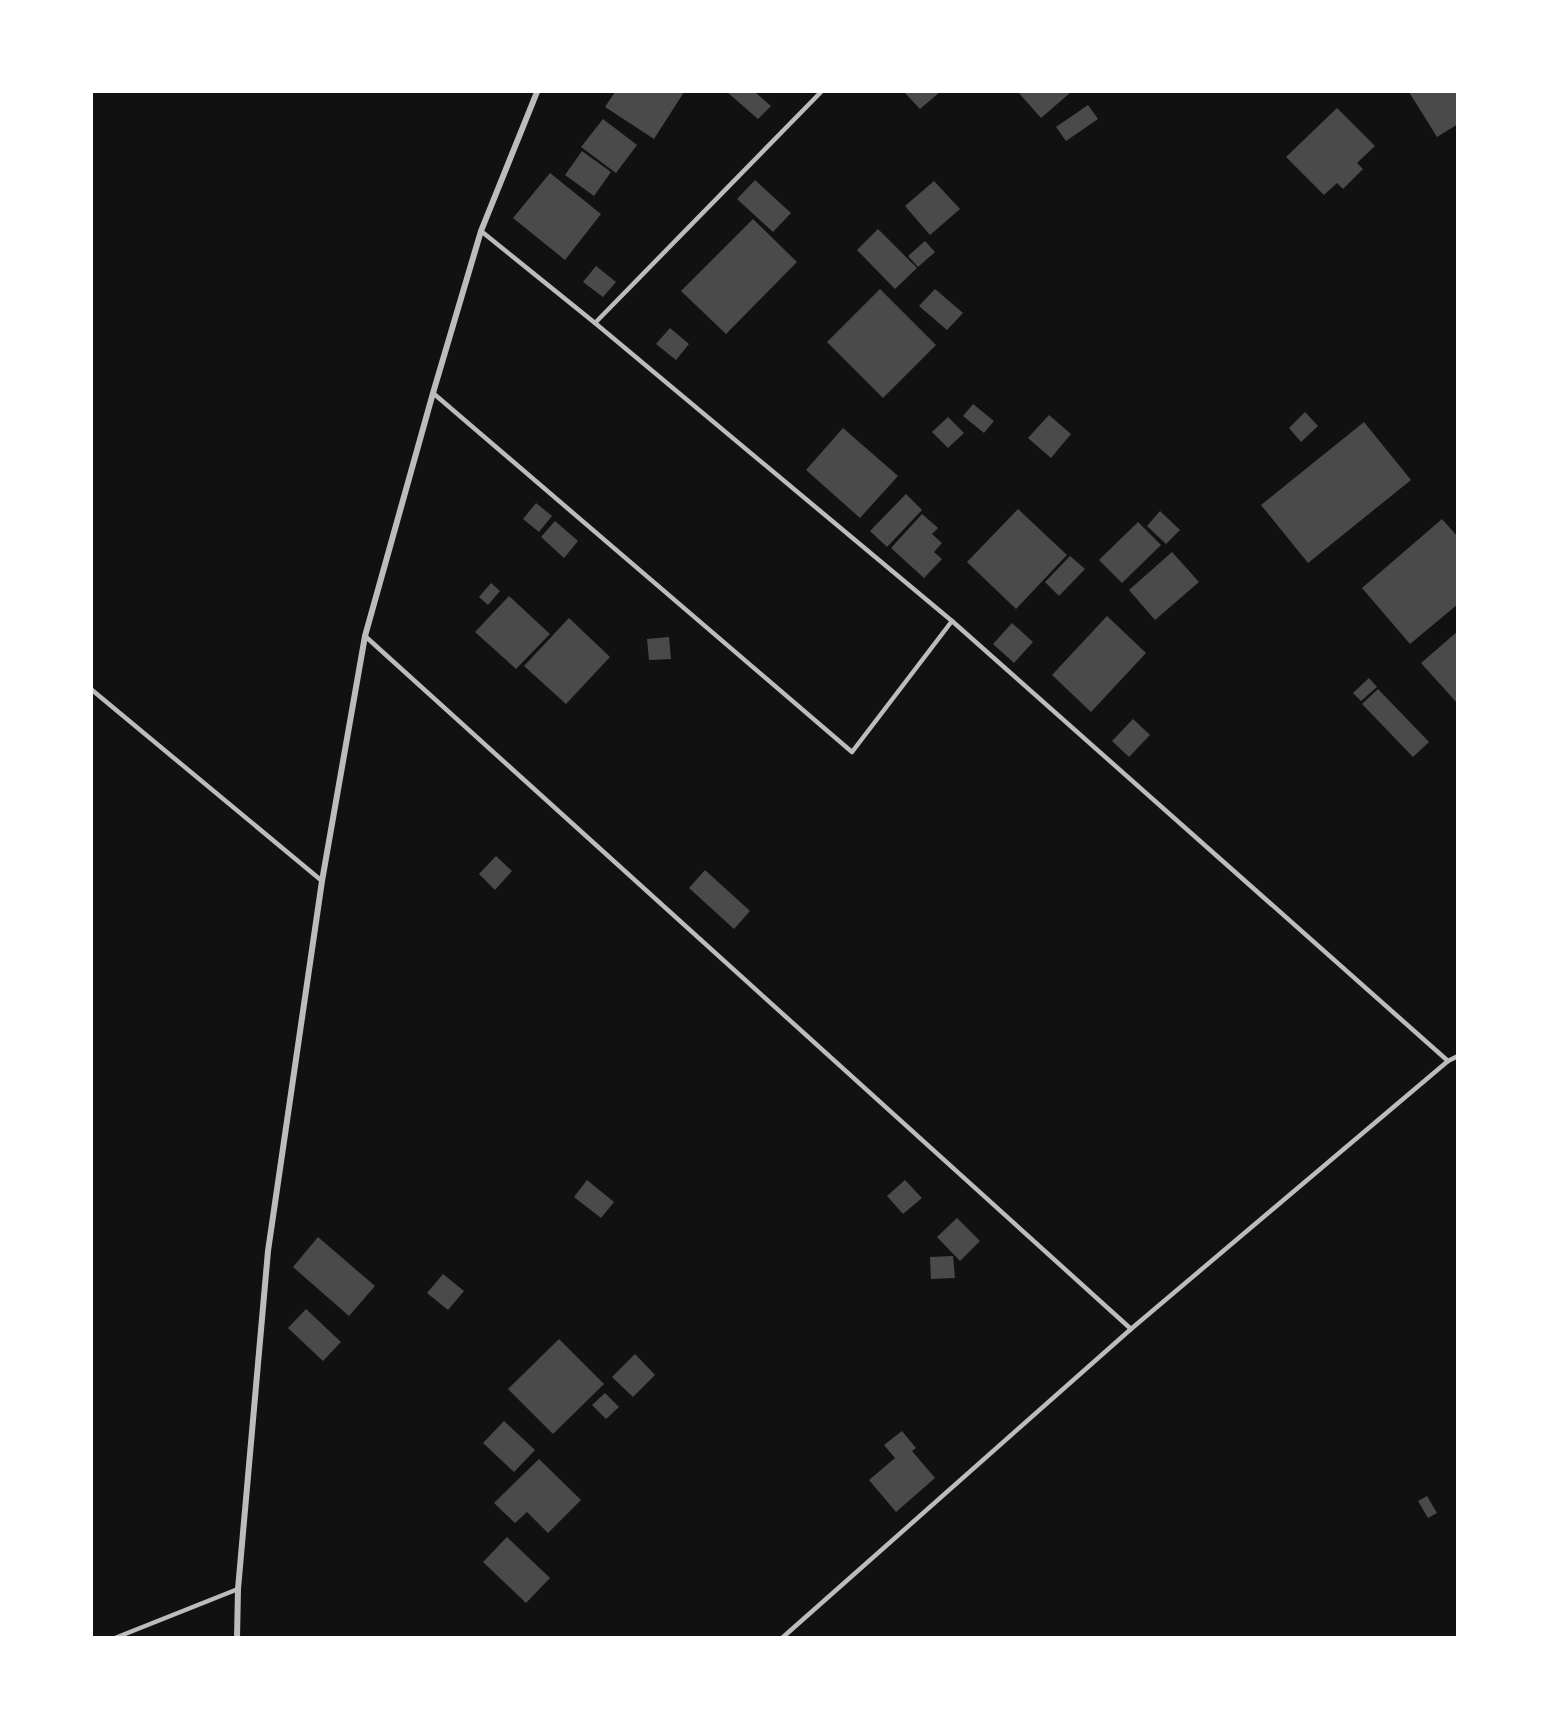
<svg xmlns="http://www.w3.org/2000/svg" width="1549" height="1729" viewBox="0 0 1549 1729" font-family="Karla,sans-serif">
	<style>
		.building { fill: #4a4a4a }
		.lines { fill: none; stroke-linecap: round; stroke-linejoin: round }
		.service { stroke: #bcbcbc; stroke-width: 4.5 }
		.minor { stroke: #bcbcbc; stroke-width: 6 }
	</style>
	<rect width="100%" height="100%" fill="#111"/>
	<g class="building">
		<path d="M 615,92 L 684,92 L 654,139 L 605,107 Z"/>
		<path d="M 727,92 L 755,92 L 771,106 L 758,119 Z"/>
		<path d="M 904,92 L 940,92 L 920,109 Z"/>
		<path d="M 1018,92 L 1071,92 L 1041,118 Z"/>
		<path d="M 1409,92 L 1458,92 L 1458,124 L 1437,137 Z"/>
		<path d="M 1088,105 L 1098,119 L 1066,141 L 1056,127 Z"/>
		<path d="M 1337,108 L 1375,146 L 1357,163 L 1363,169 L 1343,189 L 1337,183 L 1324,195 L 1286,157 Z"/>
		<path d="M 603,119 L 637,145 L 616,173 L 581,147 Z"/>
		<path d="M 582,151 L 611,172 L 594,196 L 565,175 Z"/>
		<path d="M 550,173 L 601,214 L 565,260 L 513,218 Z"/>
		<path d="M 755,180 L 791,213 L 773,232 L 737,199 Z"/>
		<path d="M 934,181 L 960,209 L 930,235 L 905,206 Z"/>
		<path d="M 753,219 L 797,262 L 726,334 L 681,291 Z"/>
		<path d="M 878,229 L 917,268 L 895,289 L 857,250 Z"/>
		<path d="M 925,241 L 935,252 L 918,267 L 908,256 Z"/>
		<path d="M 596,266 L 616,282 L 603,297 L 583,282 Z"/>
		<path d="M 880,289 L 936,345 L 883,398 L 827,342 Z"/>
		<path d="M 935,289 L 963,313 L 947,330 L 919,306 Z"/>
		<path d="M 670,328 L 689,344 L 676,360 L 656,344 Z"/>
		<path d="M 973,404 L 994,421 L 984,433 L 963,416 Z"/>
		<path d="M 1305,412 L 1318,426 L 1301,442 L 1289,428 Z"/>
		<path d="M 1049,415 L 1071,434 L 1051,458 L 1028,438 Z"/>
		<path d="M 948,417 L 964,433 L 948,448 L 932,432 Z"/>
		<path d="M 1364,422 L 1411,480 L 1308,563 L 1261,505 Z"/>
		<path d="M 843,428 L 898,476 L 860,518 L 806,470 Z"/>
		<path d="M 906,494 L 922,510 L 887,547 L 870,531 Z"/>
		<path d="M 536,503 L 552,516 L 539,532 L 523,519 Z"/>
		<path d="M 1018,509 L 1067,555 L 1016,609 L 967,562 Z"/>
		<path d="M 1160,511 L 1180,530 L 1166,544 L 1147,526 Z"/>
		<path d="M 922,514 L 938,528 L 932,534 L 942,543 L 934,552 L 942,559 L 924,578 L 891,548 Z"/>
		<path d="M 1442,519 L 1458,537 L 1458,604 L 1410,644 L 1362,588 Z"/>
		<path d="M 555,521 L 578,541 L 564,558 L 541,537 Z"/>
		<path d="M 1138,522 L 1161,545 L 1122,583 L 1099,560 Z"/>
		<path d="M 1172,552 L 1199,582 L 1155,620 L 1129,590 Z"/>
		<path d="M 1070,556 L 1085,569 L 1059,596 L 1045,582 Z"/>
		<path d="M 491,583 L 500,591 L 488,605 L 479,597 Z"/>
		<path d="M 509,596 L 550,634 L 516,669 L 475,632 Z"/>
		<path d="M 1107,616 L 1146,653 L 1091,712 L 1052,675 Z"/>
		<path d="M 569,618 L 610,657 L 566,704 L 524,666 Z"/>
		<path d="M 1012,623 L 1033,642 L 1014,663 L 993,644 Z"/>
		<path d="M 1458,631 L 1458,704 L 1421,663 Z"/>
		<path d="M 669,637 L 671,659 L 649,660 L 647,639 Z"/>
		<path d="M 1369,678 L 1377,687 L 1361,701 L 1353,693 Z"/>
		<path d="M 1378,689 L 1429,742 L 1413,757 L 1362,704 Z"/>
		<path d="M 1133,719 L 1150,735 L 1129,757 L 1112,741 Z"/>
		<path d="M 496,856 L 512,871 L 495,890 L 479,874 Z"/>
		<path d="M 705,870 L 750,911 L 734,929 L 689,888 Z"/>
		<path d="M 587,1180 L 614,1202 L 601,1218 L 574,1197 Z"/>
		<path d="M 905,1180 L 922,1198 L 903,1214 L 887,1196 Z"/>
		<path d="M 957,1218 L 980,1241 L 960,1261 L 937,1237 Z"/>
		<path d="M 318,1237 L 375,1286 L 349,1316 L 293,1267 Z"/>
		<path d="M 953,1256 L 955,1278 L 931,1279 L 930,1257 Z"/>
		<path d="M 443,1274 L 464,1291 L 448,1310 L 427,1293 Z"/>
		<path d="M 306,1309 L 341,1342 L 323,1361 L 288,1328 Z"/>
		<path d="M 559,1339 L 604,1384 L 553,1434 L 508,1389 Z"/>
		<path d="M 635,1354 L 655,1375 L 633,1397 L 612,1377 Z"/>
		<path d="M 605,1393 L 619,1407 L 606,1419 L 592,1405 Z"/>
		<path d="M 504,1421 L 535,1450 L 514,1472 L 483,1443 Z"/>
		<path d="M 902,1431 L 916,1448 L 912,1451 L 935,1478 L 896,1512 L 869,1480 L 895,1458 L 884,1445 Z"/>
		<path d="M 539,1459 L 581,1500 L 548,1533 L 527,1512 L 515,1523 L 494,1503 Z"/>
		<path d="M 1427,1496 L 1437,1513 L 1428,1518 L 1418,1501 Z"/>
		<path d="M 507,1537 L 550,1578 L 526,1603 L 483,1562 Z"/>
	</g>
	<g class="lines">
		<g class="service">
			<path d="M 481,231 L 595,323 L 952,621 L 1448,1061"/>
			<path d="M 595,323 L 821,92"/>
			<path d="M 433,393 L 852,752 L 952,621"/>
			<path d="M 365,636 L 1131,1329"/>
			<path d="M 92,690 L 322,881"/>
			<path d="M 115,1638 L 238,1589"/>
			<path d="M 782,1638 L 1131,1329 L 1448,1061 L 1458,1056"/>
		</g>
		<path class="minor" d="M 237,1638 L 238,1589 L 268,1251 L 322,881 L 365,636 L 433,393 L 481,231 L 537,92"/>
	</g>
	<rect width="1549" height="1729" fill="none" stroke="#ffffff" stroke-width="186"/>
</svg>
